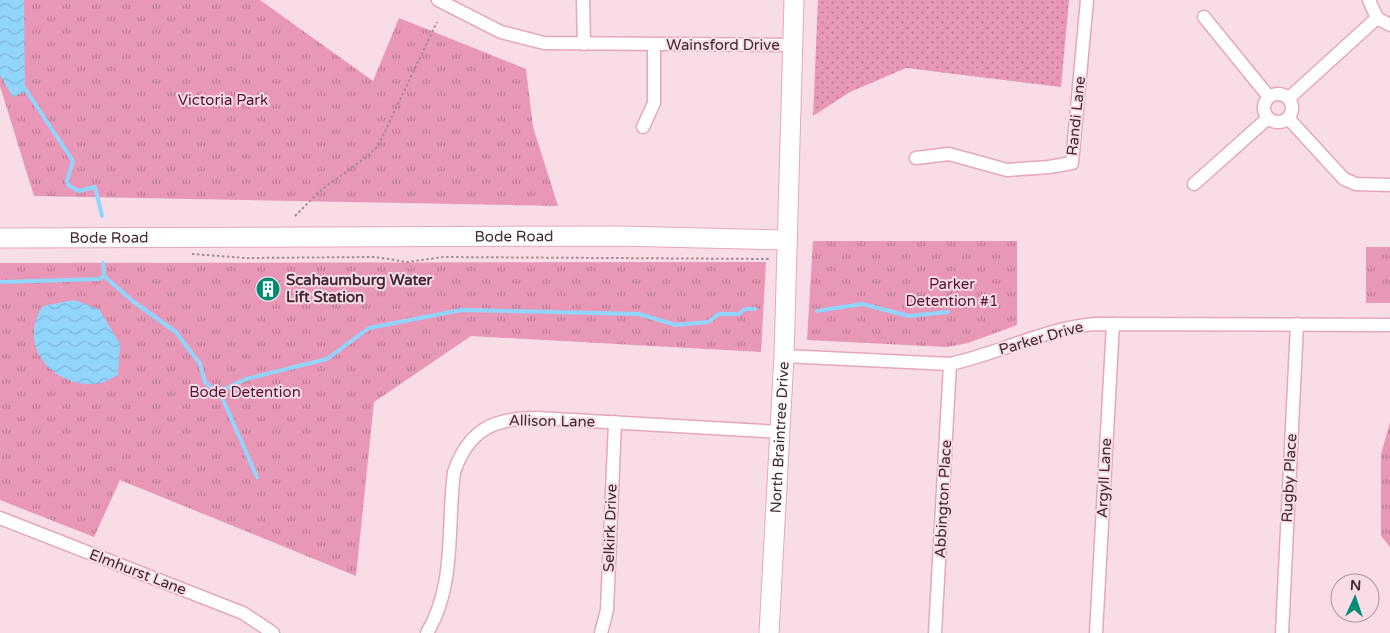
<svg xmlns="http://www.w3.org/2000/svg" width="1390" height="633" viewBox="0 0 1390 633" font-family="'Varela Round',sans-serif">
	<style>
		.grass { fill: url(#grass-dots) }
		.park { fill: url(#park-tufts) }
		.water { fill: url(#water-waves) }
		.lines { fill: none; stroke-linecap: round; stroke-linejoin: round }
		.stream { stroke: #92d5fc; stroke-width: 4 }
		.street-casing { stroke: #e6a6be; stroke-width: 15 }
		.secondary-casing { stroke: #e6a6be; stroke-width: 21 }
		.path { stroke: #a58b95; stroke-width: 2; stroke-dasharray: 2.5 2.5; stroke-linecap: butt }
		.street { stroke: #fff; stroke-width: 12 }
		.secondary { stroke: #fff; stroke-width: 19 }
		.labels { text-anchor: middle; stroke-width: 4; stroke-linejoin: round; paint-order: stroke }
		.street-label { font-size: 15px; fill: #422933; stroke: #f8dde6 }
		.park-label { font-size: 15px; fill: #561133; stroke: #f8dde6 }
		.poi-label { font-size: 15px; font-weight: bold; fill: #422933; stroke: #f8dde6; text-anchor: start }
	</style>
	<defs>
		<pattern id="grass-dots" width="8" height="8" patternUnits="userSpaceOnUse" patternTransform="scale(1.25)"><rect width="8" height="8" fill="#e897b7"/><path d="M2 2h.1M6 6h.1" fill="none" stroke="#be7b95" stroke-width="1.8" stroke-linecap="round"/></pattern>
		<pattern id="park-tufts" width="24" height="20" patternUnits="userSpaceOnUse" patternTransform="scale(1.25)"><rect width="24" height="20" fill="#e897b7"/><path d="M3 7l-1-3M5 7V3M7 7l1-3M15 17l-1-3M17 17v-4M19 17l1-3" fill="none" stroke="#be7b95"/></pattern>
		<pattern id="water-waves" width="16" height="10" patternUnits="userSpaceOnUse" patternTransform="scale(1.25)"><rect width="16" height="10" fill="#92d5fc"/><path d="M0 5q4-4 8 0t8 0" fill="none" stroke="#7fb7d8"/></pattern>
	</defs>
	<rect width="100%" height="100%" fill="#f8dde6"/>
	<path class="grass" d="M 818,0 L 1069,0 L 1061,87 L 906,68 L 850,92 L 813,116 Z"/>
	<g class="park">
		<path d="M 0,0 L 260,0 L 373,81 L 399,18 L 526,69 L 533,127 L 558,206 L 34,196 L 0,86 Z"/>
		<path d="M 813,241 L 1017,241 L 1017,325 L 968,343 L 947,347 L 807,340 Z"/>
		<rect x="1366" y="247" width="24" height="56"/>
		<path d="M 766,262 L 761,352 L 471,336 L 374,402 L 356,576 L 120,480 L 94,537 L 0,500 L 0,263 Z"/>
		<path d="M 1390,422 L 1390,547 L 1381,536 L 1381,454 Z"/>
	</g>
	<g class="water">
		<path d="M 0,0 L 24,0 L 25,92 L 13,97 L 0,75 Z"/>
		<path d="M 74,300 L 99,309 L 120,344 L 118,375 C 113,377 107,382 101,383 C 56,391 15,347 43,306 Z"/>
	</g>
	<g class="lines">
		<g class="stream">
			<path d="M 22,84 L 73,161 L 67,181 L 69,186 L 79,191 L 95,187 L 102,216"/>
			<path d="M 104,276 L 134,302 L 176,332 L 200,364 L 205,382 L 221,395 L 257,477"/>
			<path d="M 0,282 L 100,279 L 104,276 L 103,263"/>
			<path d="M 817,311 L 862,304 L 909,316 L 948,312"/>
			<path d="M 218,392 L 246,379 L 327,359 L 369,328 L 461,310 L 639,314 L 676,325 L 708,322 L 719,314 L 739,314 L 745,309 L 755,309"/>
		</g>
		<defs>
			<g id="street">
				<path d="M 438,0 L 501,32 L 544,43 L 791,45"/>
				<path d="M 583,0 L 584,44"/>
				<path d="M 1369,0 L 1377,18 L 1390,25"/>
				<path d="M 1204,17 L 1269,97"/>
				<circle cx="1278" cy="108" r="14"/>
				<path d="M 1289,98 L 1377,18"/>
				<path d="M 1288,118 L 1344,179 L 1356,184 L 1390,185"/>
				<path d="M 643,127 L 654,103 L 654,45"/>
				<path d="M 916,158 L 949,154 L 1007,170 L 1049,167 L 1072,163 L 1087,0"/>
				<path d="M 1194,184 L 1268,118"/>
				<path d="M 784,356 L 950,364 C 998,354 1045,328 1095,324 L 1390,325"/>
				<path d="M 0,518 L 243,613 L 273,633"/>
				<path d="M 427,633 C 456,585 447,526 454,472 C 469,429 494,418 537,418 L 780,432"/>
				<path d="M 601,633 L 607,610 L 615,422"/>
				<path d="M 935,633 L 950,364"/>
				<path d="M 1096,633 L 1113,324"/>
				<path d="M 1282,633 L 1297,324"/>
			</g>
			<g id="secondary">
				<path id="s1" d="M 0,238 L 618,236 L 787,240"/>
				<path id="s2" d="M 769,633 L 784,356 L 794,0"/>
			</g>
		</defs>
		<use href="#street" class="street-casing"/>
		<use href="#secondary" class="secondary-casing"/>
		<g class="path">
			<path d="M 295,216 L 321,190 L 369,155 L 378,146 L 437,22"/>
			<path d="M 192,254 L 246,258 L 375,257 L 407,262 L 443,257 L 769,259"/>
		</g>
		<use href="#street" class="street"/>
		<use href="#secondary" class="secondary"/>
	</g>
	<defs>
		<symbol id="building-disc" viewBox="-11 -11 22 22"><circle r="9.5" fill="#008c74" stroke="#f8dde6"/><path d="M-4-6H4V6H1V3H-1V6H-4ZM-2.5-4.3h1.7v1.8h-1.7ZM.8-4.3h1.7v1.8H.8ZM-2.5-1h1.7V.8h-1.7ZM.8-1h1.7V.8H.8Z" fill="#fff"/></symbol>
	</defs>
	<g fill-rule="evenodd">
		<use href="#building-disc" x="254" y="275" width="28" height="28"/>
	</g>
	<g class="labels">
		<g class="street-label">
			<text x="723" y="50">Wainsford Drive</text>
			<text transform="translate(1076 116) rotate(-84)" y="5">Randi Lane</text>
			<text dy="5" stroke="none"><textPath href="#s1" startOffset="514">Bode Road</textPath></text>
			<text dy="5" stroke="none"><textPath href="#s1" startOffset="109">Bode Road</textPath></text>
			<text transform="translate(1041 338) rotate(-16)" y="5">Parker Drive</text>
			<text transform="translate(552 421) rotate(1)" y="5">Allison Lane</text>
			<text dy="5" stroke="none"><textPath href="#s2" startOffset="196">North Braintree Drive</textPath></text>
			<text transform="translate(1104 478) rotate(-87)" y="5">Argyll Lane</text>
			<text transform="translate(1289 478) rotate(-87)" y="5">Rugby Place</text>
			<text transform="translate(943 499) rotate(-87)" y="5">Abbington Place</text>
			<text transform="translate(610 528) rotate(-88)" y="5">Selkirk Drive</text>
			<text transform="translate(138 572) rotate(21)" y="5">Elmhurst Lane</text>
		</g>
		<g class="park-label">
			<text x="223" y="105">Victoria Park</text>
			<text x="952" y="289">Parker<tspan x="952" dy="17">Detention #1</tspan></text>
			<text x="245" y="397">Bode Detention</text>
		</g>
		<g class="poi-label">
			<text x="286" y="285">Scahaumburg Water<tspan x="286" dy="17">Lift Station</tspan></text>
		</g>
	</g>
	<g transform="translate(1355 598) rotate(3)"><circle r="24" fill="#f8dde6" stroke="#af959e"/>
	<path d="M0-4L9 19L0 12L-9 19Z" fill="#008c74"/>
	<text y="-8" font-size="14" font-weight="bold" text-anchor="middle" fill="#422933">N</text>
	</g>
</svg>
